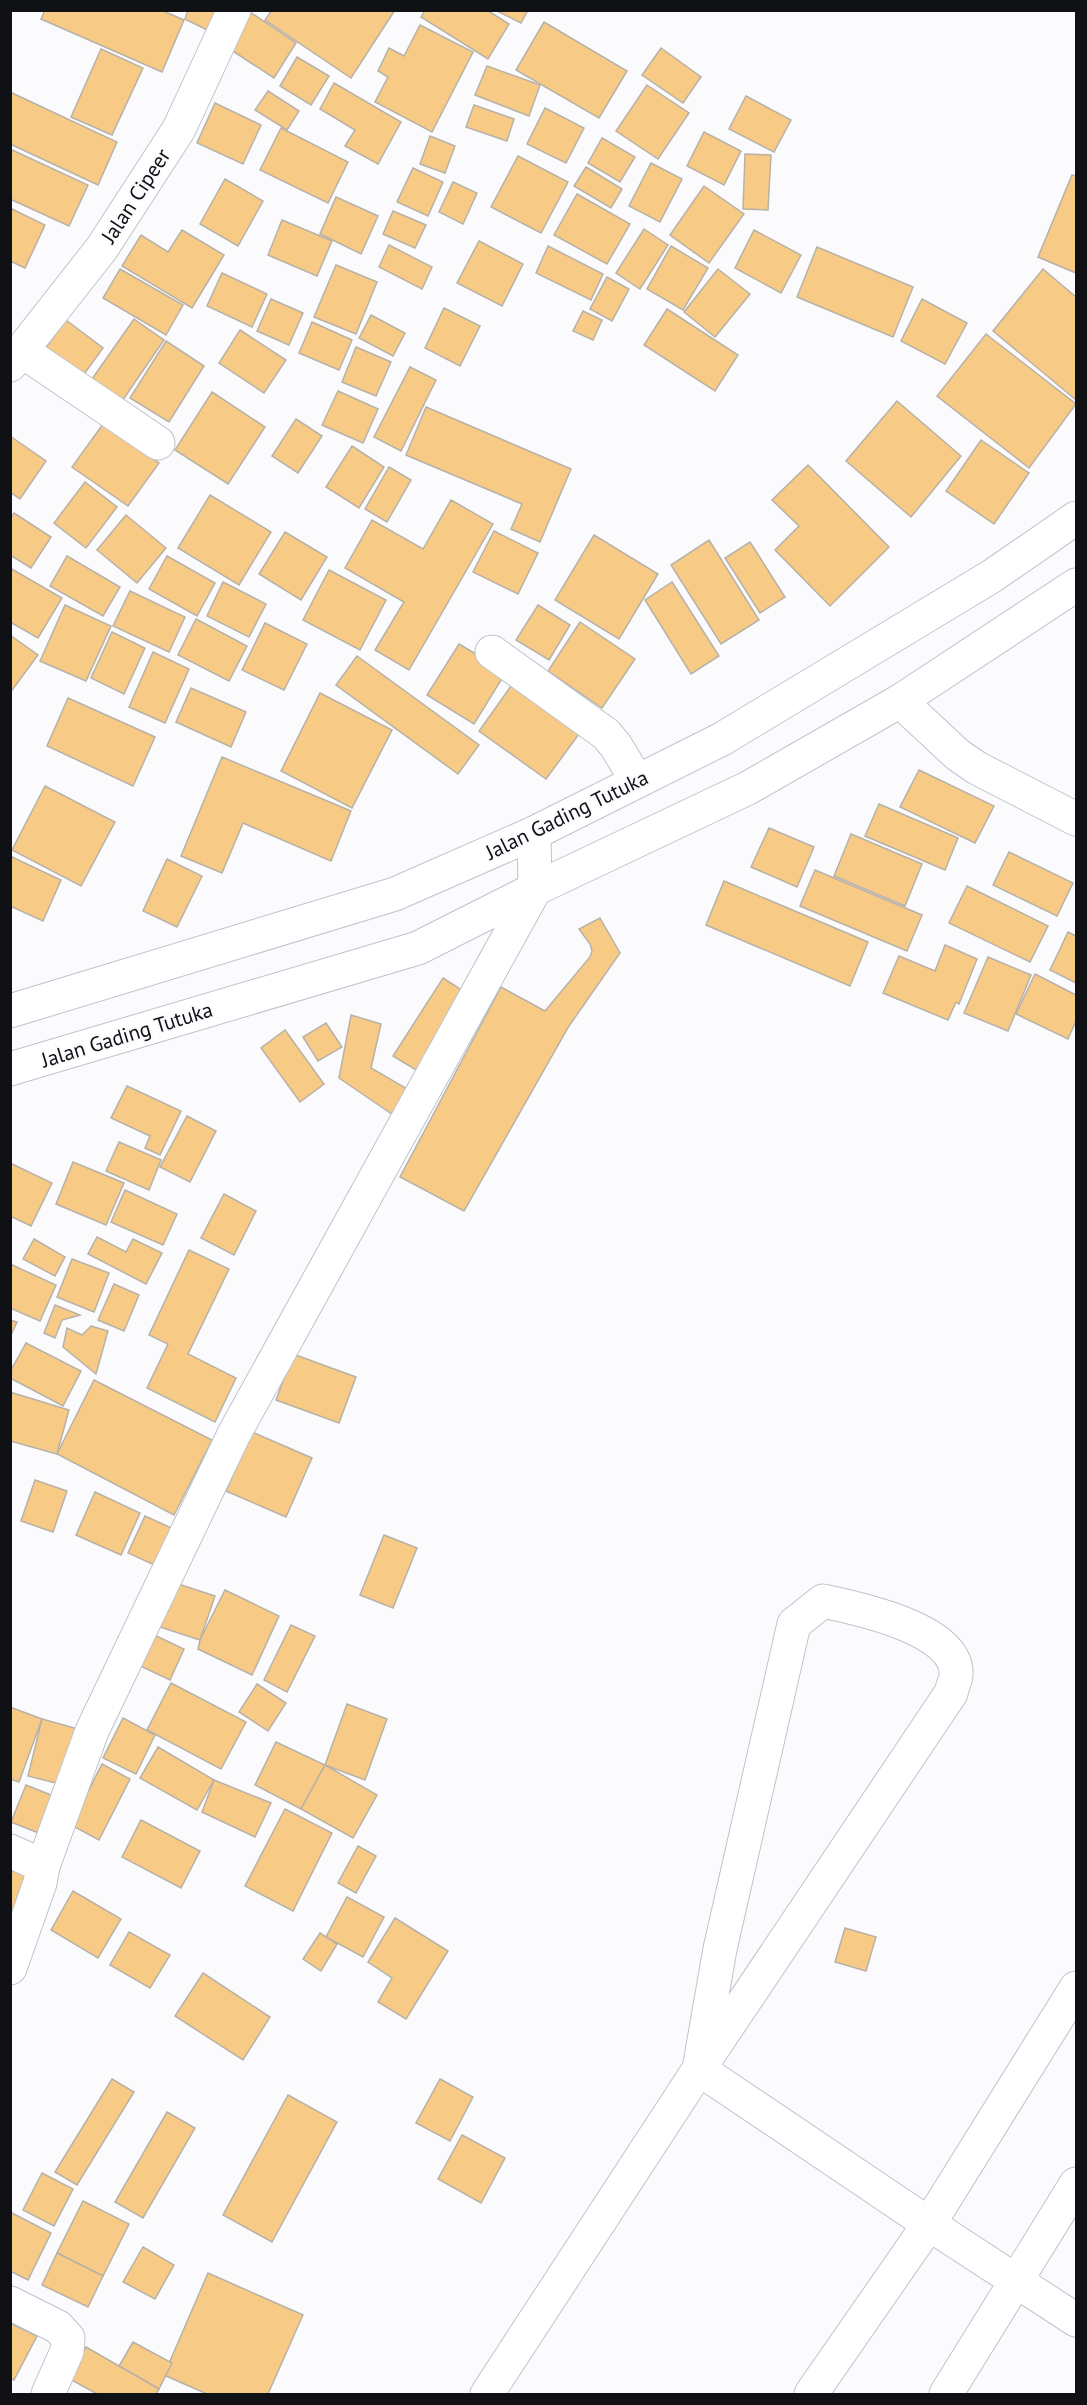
<svg xmlns="http://www.w3.org/2000/svg" width="1087" height="2405" viewBox="0 0 1087 2405" font-family="'PT Sans',sans-serif">
	<style>
		.building { fill: #f7cb85; stroke: #b8b1a7; stroke-width: 1.5 }
		.lines { fill: none; stroke-linecap: round; stroke-linejoin: round }
		.street-casing { stroke: #bfc3ce; stroke-width: 35 }
		.secondary-casing { stroke: #bfc3ce; stroke-width: 35 }
		.street { stroke: #fff; stroke-width: 33 }
		.secondary { stroke: #fff; stroke-width: 33 }
		.labels { text-anchor: middle; stroke-width: 4.5; stroke-linejoin: round; paint-order: stroke }
		.street-label { font-size: 21px; fill: #0f1115; stroke: #fbfbfe }
	</style>
	<rect width="100%" height="100%" fill="#fbfbfe"/>
	<g class="building">
		<path d="M 45,10 L 161,10 L 184,20 L 162,72 L 41,19 Z"/>
		<path d="M 188,10 L 226,10 L 215,34 L 185,19 Z"/>
		<path d="M 247,10 L 296,43 L 274,78 L 222,44 Z"/>
		<path d="M 272,10 L 395,10 L 351,78 L 265,20 Z"/>
		<path d="M 425,10 L 487,10 L 509,24 L 488,59 L 421,17 Z"/>
		<path d="M 495,10 L 528,10 L 521,23 Z"/>
		<path d="M 544,22 L 627,71 L 599,118 L 516,70 Z"/>
		<path d="M 420,25 L 473,52 L 432,132 L 375,102 L 388,77 L 378,71 L 389,48 L 404,56 Z"/>
		<path d="M 661,48 L 701,77 L 683,103 L 642,75 Z"/>
		<path d="M 101,49 L 143,68 L 112,135 L 71,117 Z"/>
		<path d="M 297,57 L 329,76 L 311,105 L 280,86 Z"/>
		<path d="M 487,66 L 540,85 L 529,116 L 475,95 Z"/>
		<path d="M 334,83 L 401,122 L 378,164 L 345,146 L 355,130 L 320,109 Z"/>
		<path d="M 647,85 L 689,113 L 658,159 L 616,131 Z"/>
		<path d="M 268,91 L 299,111 L 287,130 L 255,110 Z"/>
		<path d="M 10,92 L 117,142 L 98,185 L 10,144 Z"/>
		<path d="M 746,96 L 791,120 L 774,152 L 729,129 Z"/>
		<path d="M 215,103 L 261,125 L 243,164 L 197,143 Z"/>
		<path d="M 474,105 L 514,119 L 507,141 L 466,127 Z"/>
		<path d="M 545,108 L 584,128 L 566,163 L 527,144 Z"/>
		<path d="M 281,128 L 348,162 L 328,203 L 260,170 Z"/>
		<path d="M 704,132 L 741,151 L 724,185 L 687,166 Z"/>
		<path d="M 430,136 L 455,146 L 445,173 L 420,164 Z"/>
		<path d="M 602,138 L 635,157 L 620,182 L 588,163 Z"/>
		<path d="M 10,149 L 88,185 L 69,226 L 10,199 Z"/>
		<path d="M 745,154 L 771,155 L 768,210 L 743,209 Z"/>
		<path d="M 518,156 L 568,182 L 541,233 L 491,207 Z"/>
		<path d="M 651,163 L 682,179 L 660,222 L 629,206 Z"/>
		<path d="M 586,167 L 622,189 L 611,208 L 574,186 Z"/>
		<path d="M 413,168 L 443,182 L 428,216 L 397,202 Z"/>
		<path d="M 1072,175 L 1076,176 L 1076,273 L 1038,257 Z"/>
		<path d="M 225,179 L 263,201 L 238,246 L 200,224 Z"/>
		<path d="M 453,182 L 477,193 L 463,224 L 439,212 Z"/>
		<path d="M 704,186 L 744,214 L 709,263 L 670,235 Z"/>
		<path d="M 577,194 L 630,224 L 607,264 L 554,235 Z"/>
		<path d="M 336,197 L 378,216 L 361,254 L 320,234 Z"/>
		<path d="M 10,208 L 45,225 L 25,268 L 10,261 Z"/>
		<path d="M 393,211 L 426,225 L 415,248 L 383,234 Z"/>
		<path d="M 282,220 L 332,241 L 317,276 L 268,255 Z"/>
		<path d="M 644,229 L 668,245 L 640,289 L 616,273 Z"/>
		<path d="M 182,230 L 224,255 L 192,308 L 122,266 L 141,235 L 168,252 Z"/>
		<path d="M 754,230 L 801,255 L 781,293 L 735,268 Z"/>
		<path d="M 479,241 L 523,264 L 502,306 L 457,283 Z"/>
		<path d="M 389,245 L 432,267 L 422,289 L 379,267 Z"/>
		<path d="M 548,246 L 603,274 L 591,300 L 536,273 Z"/>
		<path d="M 671,246 L 708,268 L 683,310 L 647,289 Z"/>
		<path d="M 817,247 L 913,287 L 893,337 L 797,297 Z"/>
		<path d="M 336,265 L 377,282 L 356,334 L 314,317 Z"/>
		<path d="M 120,269 L 183,305 L 166,335 L 103,298 Z"/>
		<path d="M 718,269 L 750,294 L 715,337 L 684,312 Z"/>
		<path d="M 1043,269 L 1076,297 L 1076,400 L 993,331 Z"/>
		<path d="M 222,273 L 267,294 L 252,327 L 207,306 Z"/>
		<path d="M 607,277 L 629,289 L 612,321 L 590,309 Z"/>
		<path d="M 271,299 L 303,313 L 289,345 L 257,331 Z"/>
		<path d="M 922,299 L 967,323 L 945,364 L 901,341 Z"/>
		<path d="M 444,308 L 480,326 L 460,366 L 425,348 Z"/>
		<path d="M 667,309 L 738,355 L 715,391 L 644,345 Z"/>
		<path d="M 583,311 L 602,320 L 593,340 L 573,331 Z"/>
		<path d="M 371,315 L 405,333 L 393,356 L 359,338 Z"/>
		<path d="M 134,319 L 164,340 L 118,407 L 87,386 Z"/>
		<path d="M 66,320 L 103,348 L 82,377 L 44,350 Z"/>
		<path d="M 312,322 L 352,340 L 339,370 L 299,353 Z"/>
		<path d="M 240,330 L 286,360 L 264,393 L 219,363 Z"/>
		<path d="M 986,334 L 1076,404 L 1029,468 L 937,396 Z"/>
		<path d="M 166,341 L 204,366 L 169,422 L 130,398 Z"/>
		<path d="M 356,347 L 391,362 L 376,396 L 342,382 Z"/>
		<path d="M 410,367 L 436,380 L 401,451 L 374,437 Z"/>
		<path d="M 338,391 L 378,409 L 363,443 L 322,425 Z"/>
		<path d="M 212,392 L 265,427 L 228,484 L 175,450 Z"/>
		<path d="M 897,401 L 961,456 L 911,517 L 846,461 Z"/>
		<path d="M 426,407 L 571,469 L 540,542 L 511,529 L 522,504 L 406,455 Z"/>
		<path d="M 296,419 L 322,436 L 298,473 L 272,456 Z"/>
		<path d="M 103,424 L 159,463 L 128,506 L 72,467 Z"/>
		<path d="M 10,436 L 46,461 L 20,499 L 10,492 Z"/>
		<path d="M 981,440 L 1029,473 L 994,524 L 946,491 Z"/>
		<path d="M 352,446 L 384,467 L 359,508 L 326,487 Z"/>
		<path d="M 808,465 L 889,547 L 830,606 L 775,550 L 799,526 L 772,500 Z"/>
		<path d="M 389,467 L 411,480 L 387,522 L 365,509 Z"/>
		<path d="M 85,482 L 117,507 L 86,548 L 54,523 Z"/>
		<path d="M 210,495 L 271,532 L 239,585 L 178,548 Z"/>
		<path d="M 451,500 L 493,524 L 409,670 L 375,650 L 404,602 L 345,568 L 372,520 L 423,549 Z"/>
		<path d="M 14,513 L 51,537 L 31,568 L 10,555 L 10,519 Z"/>
		<path d="M 126,515 L 166,548 L 137,583 L 97,550 Z"/>
		<path d="M 494,531 L 538,553 L 518,594 L 473,572 Z"/>
		<path d="M 285,532 L 327,557 L 301,600 L 259,574 Z"/>
		<path d="M 594,535 L 658,574 L 619,639 L 555,600 Z"/>
		<path d="M 709,540 L 759,620 L 721,644 L 671,565 Z"/>
		<path d="M 750,542 L 785,597 L 760,613 L 725,558 Z"/>
		<path d="M 67,556 L 120,587 L 103,616 L 50,586 Z"/>
		<path d="M 167,556 L 215,583 L 197,616 L 149,589 Z"/>
		<path d="M 10,568 L 62,598 L 38,638 L 10,622 Z"/>
		<path d="M 329,570 L 386,600 L 360,650 L 303,620 Z"/>
		<path d="M 223,582 L 266,604 L 249,637 L 207,616 Z"/>
		<path d="M 672,582 L 719,656 L 691,674 L 645,600 Z"/>
		<path d="M 130,591 L 185,617 L 169,652 L 113,626 Z"/>
		<path d="M 65,605 L 111,626 L 86,681 L 40,661 Z"/>
		<path d="M 538,605 L 570,625 L 549,660 L 516,640 Z"/>
		<path d="M 196,619 L 247,646 L 229,681 L 178,655 Z"/>
		<path d="M 580,622 L 635,659 L 602,708 L 548,671 Z"/>
		<path d="M 265,623 L 307,644 L 284,690 L 242,670 Z"/>
		<path d="M 112,632 L 145,648 L 124,694 L 91,678 Z"/>
		<path d="M 10,635 L 38,655 L 10,693 Z"/>
		<path d="M 459,644 L 506,672 L 474,724 L 427,695 Z"/>
		<path d="M 153,652 L 189,669 L 165,723 L 129,707 Z"/>
		<path d="M 357,656 L 479,745 L 458,774 L 336,685 Z"/>
		<path d="M 514,682 L 582,730 L 546,779 L 479,731 Z"/>
		<path d="M 191,688 L 246,712 L 231,747 L 176,722 Z"/>
		<path d="M 320,693 L 392,730 L 352,808 L 281,771 Z"/>
		<path d="M 68,698 L 155,737 L 133,786 L 47,746 Z"/>
		<path d="M 222,757 L 351,811 L 331,861 L 243,823 L 222,873 L 181,856 Z"/>
		<path d="M 919,770 L 994,806 L 975,843 L 900,807 Z"/>
		<path d="M 45,786 L 115,822 L 81,886 L 12,850 Z"/>
		<path d="M 879,804 L 958,838 L 945,870 L 865,836 Z"/>
		<path d="M 769,828 L 814,847 L 797,887 L 751,867 Z"/>
		<path d="M 851,834 L 922,864 L 905,906 L 834,876 Z"/>
		<path d="M 1009,852 L 1073,883 L 1057,916 L 993,885 Z"/>
		<path d="M 10,856 L 61,880 L 43,921 L 10,906 Z"/>
		<path d="M 167,859 L 202,876 L 177,927 L 143,911 Z"/>
		<path d="M 815,870 L 922,915 L 907,951 L 800,906 Z"/>
		<path d="M 724,881 L 868,942 L 850,986 L 706,925 Z"/>
		<path d="M 967,886 L 1048,926 L 1030,962 L 949,923 Z"/>
		<path d="M 600,918 L 620,953 L 569,1026 L 464,1211 L 400,1177 L 501,987 L 545,1011 L 590,957 L 592,951 L 590,944 L 579,929 Z"/>
		<path d="M 1068,932 L 1076,936 L 1076,983 L 1050,970 Z"/>
		<path d="M 945,945 L 977,959 L 959,1004 L 956,1002 L 948,1020 L 883,993 L 899,956 L 935,971 Z"/>
		<path d="M 988,957 L 1031,975 L 1008,1031 L 964,1013 Z"/>
		<path d="M 1035,974 L 1076,995 L 1076,1021 L 1068,1039 L 1016,1014 Z"/>
		<path d="M 443,978 L 471,996 L 421,1073 L 393,1056 Z"/>
		<path d="M 351,1015 L 381,1024 L 371,1068 L 414,1093 L 399,1119 L 339,1078 Z"/>
		<path d="M 326,1023 L 342,1047 L 318,1061 L 303,1037 Z"/>
		<path d="M 285,1030 L 324,1084 L 300,1102 L 261,1048 Z"/>
		<path d="M 127,1086 L 181,1111 L 160,1155 L 145,1148 L 150,1136 L 111,1118 Z"/>
		<path d="M 187,1116 L 216,1131 L 190,1182 L 160,1167 Z"/>
		<path d="M 119,1142 L 161,1160 L 149,1190 L 106,1171 Z"/>
		<path d="M 73,1162 L 124,1183 L 106,1225 L 56,1204 Z"/>
		<path d="M 10,1163 L 52,1183 L 31,1226 L 10,1216 Z"/>
		<path d="M 125,1190 L 177,1214 L 163,1245 L 111,1222 Z"/>
		<path d="M 224,1194 L 256,1211 L 234,1255 L 201,1238 Z"/>
		<path d="M 97,1237 L 126,1252 L 133,1239 L 162,1253 L 146,1284 L 88,1254 Z"/>
		<path d="M 34,1239 L 65,1257 L 55,1276 L 23,1259 Z"/>
		<path d="M 189,1250 L 229,1269 L 188,1354 L 236,1378 L 215,1422 L 147,1388 L 168,1344 L 149,1335 Z"/>
		<path d="M 72,1259 L 109,1273 L 94,1312 L 57,1297 Z"/>
		<path d="M 10,1264 L 56,1285 L 40,1321 L 10,1308 Z"/>
		<path d="M 114,1284 L 139,1295 L 124,1331 L 98,1320 Z"/>
		<path d="M 55,1305 L 80,1315 L 62,1320 L 55,1338 L 44,1333 Z"/>
		<path d="M 10,1320 L 17,1322 L 11,1335 L 10,1335 Z"/>
		<path d="M 91,1326 L 108,1331 L 96,1374 L 63,1347 L 67,1328 L 82,1335 Z"/>
		<path d="M 26,1343 L 81,1371 L 63,1406 L 10,1378 L 10,1372 Z"/>
		<path d="M 293,1354 L 356,1377 L 339,1423 L 276,1400 Z"/>
		<path d="M 94,1380 L 212,1440 L 174,1515 L 57,1454 Z"/>
		<path d="M 10,1392 L 69,1410 L 57,1454 L 10,1441 Z"/>
		<path d="M 252,1432 L 312,1458 L 286,1517 L 226,1491 Z"/>
		<path d="M 35,1480 L 67,1491 L 53,1532 L 21,1521 Z"/>
		<path d="M 95,1492 L 140,1513 L 121,1555 L 76,1535 Z"/>
		<path d="M 145,1516 L 178,1531 L 161,1568 L 128,1553 Z"/>
		<path d="M 384,1535 L 417,1548 L 393,1608 L 360,1595 Z"/>
		<path d="M 169,1581 L 215,1596 L 200,1640 L 154,1625 Z"/>
		<path d="M 225,1590 L 279,1616 L 252,1675 L 198,1649 L 200,1640 Z"/>
		<path d="M 291,1625 L 315,1636 L 287,1692 L 264,1680 Z"/>
		<path d="M 150,1633 L 184,1649 L 170,1680 L 136,1664 Z"/>
		<path d="M 171,1683 L 246,1722 L 221,1769 L 147,1730 Z"/>
		<path d="M 257,1684 L 286,1703 L 268,1731 L 239,1712 Z"/>
		<path d="M 347,1704 L 387,1719 L 365,1780 L 325,1765 Z"/>
		<path d="M 10,1707 L 42,1719 L 19,1782 L 10,1779 Z"/>
		<path d="M 123,1718 L 155,1735 L 136,1774 L 103,1758 Z"/>
		<path d="M 42,1719 L 78,1729 L 64,1785 L 28,1776 Z"/>
		<path d="M 276,1742 L 325,1765 L 301,1809 L 255,1785 Z"/>
		<path d="M 158,1747 L 214,1780 L 197,1810 L 140,1778 Z"/>
		<path d="M 102,1764 L 130,1779 L 99,1840 L 71,1825 Z"/>
		<path d="M 325,1765 L 377,1795 L 353,1838 L 301,1809 Z"/>
		<path d="M 214,1780 L 271,1803 L 255,1837 L 202,1812 Z"/>
		<path d="M 26,1785 L 56,1797 L 41,1834 L 11,1822 Z"/>
		<path d="M 285,1809 L 332,1833 L 293,1911 L 245,1886 Z"/>
		<path d="M 141,1820 L 200,1851 L 181,1888 L 122,1857 Z"/>
		<path d="M 358,1846 L 376,1856 L 356,1893 L 338,1883 Z"/>
		<path d="M 10,1870 L 30,1877 L 10,1930 Z"/>
		<path d="M 73,1891 L 121,1919 L 98,1958 L 51,1930 Z"/>
		<path d="M 347,1897 L 384,1917 L 363,1957 L 326,1937 Z"/>
		<path d="M 395,1918 L 448,1951 L 406,2019 L 378,2002 L 392,1978 L 368,1962 Z"/>
		<path d="M 845,1928 L 876,1937 L 866,1971 L 835,1962 Z"/>
		<path d="M 129,1932 L 170,1955 L 150,1988 L 110,1965 Z"/>
		<path d="M 320,1933 L 337,1944 L 321,1971 L 303,1959 Z"/>
		<path d="M 203,1973 L 270,2017 L 243,2060 L 175,2016 Z"/>
		<path d="M 112,2079 L 134,2092 L 77,2185 L 55,2172 Z"/>
		<path d="M 440,2079 L 473,2097 L 450,2141 L 416,2123 Z"/>
		<path d="M 288,2095 L 337,2122 L 272,2242 L 223,2215 Z"/>
		<path d="M 167,2112 L 195,2128 L 143,2218 L 115,2202 Z"/>
		<path d="M 462,2135 L 505,2158 L 481,2203 L 438,2179 Z"/>
		<path d="M 42,2173 L 73,2189 L 54,2226 L 23,2210 Z"/>
		<path d="M 83,2201 L 129,2224 L 103,2276 L 57,2253 Z"/>
		<path d="M 10,2212 L 51,2233 L 28,2280 L 10,2271 Z"/>
		<path d="M 143,2247 L 174,2265 L 155,2299 L 123,2282 Z"/>
		<path d="M 57,2253 L 103,2276 L 88,2307 L 42,2285 Z"/>
		<path d="M 208,2273 L 303,2315 L 268,2394 L 207,2394 L 164,2375 Z"/>
		<path d="M 10,2323 L 37,2336 L 14,2380 L 10,2378 Z"/>
		<path d="M 133,2342 L 172,2363 L 159,2389 L 119,2366 Z"/>
		<path d="M 86,2347 L 159,2389 L 156,2394 L 97,2394 L 68,2378 Z"/>
	</g>
	<g class="lines">
		<defs>
			<g id="street">
				<path d="M 22,351 L 158,443"/>
				<path d="M 10,365 L 102,248 L 179,129 L 234,10"/>
				<path d="M 492,652 L 606,734 L 616,746 L 637,781"/>
				<path d="M 900,701 L 958,755 L 977,768 L 1076,819"/>
				<path d="M 10,1851 L 43,1866"/>
				<path d="M 10,1968 L 40,1883 L 43,1866 L 92,1731 L 234,1434 L 535,889 L 534,833"/>
				<path d="M 10,2303 L 58,2327 L 68,2338 L 67,2351 L 48,2394"/>
				<path d="M 487,2394 L 699,2069 L 951,1693 C 952,1687 956,1680 956,1675 C 959,1629 856,1608 823,1601 L 794,1624 L 720,1949 L 699,2069 L 929,2224 L 1076,2320"/>
				<path d="M 811,2394 L 929,2224 L 1076,1988"/>
				<path d="M 946,2394 L 1076,2184"/>
			</g>
			<g id="secondary">
				<path d="M 10,1011 L 395,894 L 534,833 L 722,739 L 992,576 L 1076,518"/>
				<path d="M 10,1069 L 418,948 L 535,889 L 748,788 L 900,701 L 1076,585"/>
			</g>
		</defs>
		<use href="#street" class="street-casing"/>
		<use href="#secondary" class="secondary-casing"/>
		<use href="#street" class="street"/>
		<use href="#secondary" class="secondary"/>
	</g>
	<g class="labels">
		<g class="street-label">
			<text transform="translate(136 196) rotate(-57)" y="7">Jalan Cipeer</text>
			<text transform="translate(567 815) rotate(-26)" y="7">Jalan Gading Tutuka</text>
			<text transform="translate(127 1035) rotate(-17)" y="7">Jalan Gading Tutuka</text>
		</g>
	</g>
	<rect width="1087" height="2405" fill="none" stroke="#0f1115" stroke-width="24"/>
</svg>
